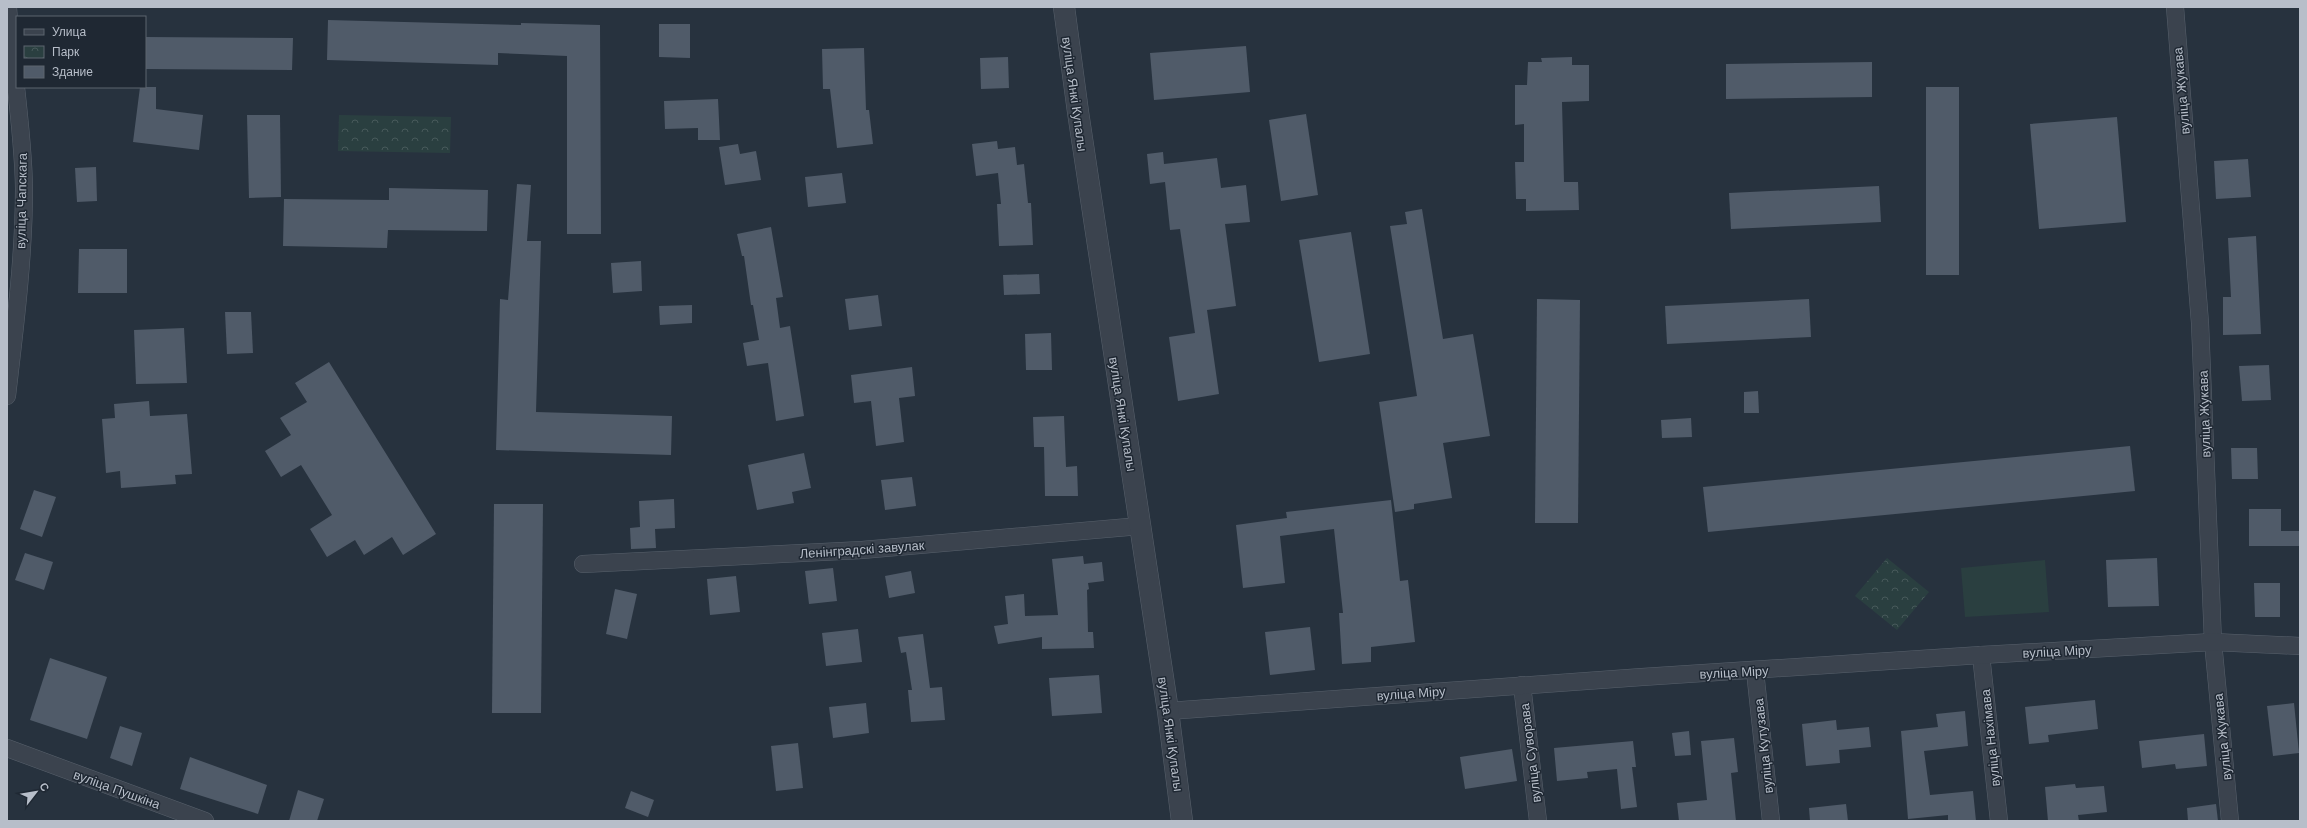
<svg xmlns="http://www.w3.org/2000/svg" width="2307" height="828" viewBox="0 0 2307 828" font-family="Helvetica,sans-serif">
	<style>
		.park { fill: url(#park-crowns) }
		.pitch { fill: #2a3f40 }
		.building { fill: #505b69 }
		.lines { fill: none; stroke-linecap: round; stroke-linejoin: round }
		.minor-casing { stroke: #58616c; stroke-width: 18 }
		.tertiary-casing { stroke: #58616c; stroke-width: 22 }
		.minor { stroke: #3b434e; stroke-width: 17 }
		.tertiary { stroke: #3b434e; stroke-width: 21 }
		.labels { text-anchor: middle; stroke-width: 3; stroke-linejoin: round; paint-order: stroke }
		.street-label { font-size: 13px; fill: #b7bec9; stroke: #1f2833 }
	</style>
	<defs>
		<pattern id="park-crowns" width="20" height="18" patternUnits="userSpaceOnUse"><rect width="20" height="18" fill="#2a3f40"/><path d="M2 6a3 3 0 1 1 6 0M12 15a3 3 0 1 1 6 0" fill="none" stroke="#47595a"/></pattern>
	</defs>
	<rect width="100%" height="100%" fill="#27323e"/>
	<g class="park">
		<path d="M 339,115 L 451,117 L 450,153 L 338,151 Z"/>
		<path d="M 1887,558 L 1929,592 L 1897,630 L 1855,596 Z"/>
	</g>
	<path class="pitch" d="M 2045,560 L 2049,612 L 1965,617 L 1961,568 Z"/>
	<g class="building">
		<path d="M 328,20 L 521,25 L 521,23 L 600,25 L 601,234 L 567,234 L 567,56 L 498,53 L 498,65 L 327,60 Z"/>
		<path d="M 659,24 L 690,24 L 690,58 L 659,57 Z"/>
		<path d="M 145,37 L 293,38 L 292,70 L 145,69 Z"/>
		<path d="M 1246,46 L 1250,92 L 1154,100 L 1150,53 Z"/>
		<path d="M 864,48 L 866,110 L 869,110 L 873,144 L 837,148 L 830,89 L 823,89 L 822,49 Z"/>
		<path d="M 1008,57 L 1009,88 L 981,89 L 980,58 Z"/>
		<path d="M 1572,57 L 1572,65 L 1589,65 L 1589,101 L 1562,102 L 1564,182 L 1578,182 L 1579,210 L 1526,211 L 1526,199 L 1516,199 L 1515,162 L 1524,162 L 1524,124 L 1515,125 L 1515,85 L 1527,85 L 1528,62 L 1542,62 L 1541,58 Z"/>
		<path d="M 1872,62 L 1872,97 L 1726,99 L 1726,64 Z"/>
		<path d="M 140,87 L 156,87 L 156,109 L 203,115 L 199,150 L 133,142 Z"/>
		<rect x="1926" y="87" width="33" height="188"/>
		<path d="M 718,99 L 720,140 L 698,140 L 698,128 L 665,129 L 664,101 Z"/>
		<path d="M 1306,114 L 1318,195 L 1281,201 L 1269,120 Z"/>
		<path d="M 247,115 L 280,115 L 281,197 L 249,198 Z"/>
		<path d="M 2117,117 L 2126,222 L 2039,229 L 2030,124 Z"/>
		<path d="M 997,141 L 998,149 L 1015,147 L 1017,165 L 1024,164 L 1028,203 L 1031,203 L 1033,245 L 999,246 L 997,204 L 1001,204 L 998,173 L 976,176 L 972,144 Z"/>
		<path d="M 738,144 L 740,154 L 756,151 L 761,180 L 725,185 L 719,147 Z"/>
		<path d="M 1163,152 L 1164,164 L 1217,158 L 1221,188 L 1246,185 L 1250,222 L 1225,224 L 1236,306 L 1207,310 L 1219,394 L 1178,401 L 1169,337 L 1195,333 L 1180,229 L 1170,230 L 1165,182 L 1150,184 L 1147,154 Z"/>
		<path d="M 2248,159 L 2251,197 L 2216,199 L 2214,161 Z"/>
		<path d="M 96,167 L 97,201 L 77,202 L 75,168 Z"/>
		<path d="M 842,173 L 846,203 L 808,207 L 805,177 Z"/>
		<path d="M 517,184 L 531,185 L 527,241 L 541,241 L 536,412 L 672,416 L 671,455 L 496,450 L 500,299 L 508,300 Z"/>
		<path d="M 1879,186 L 1881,222 L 1731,229 L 1729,193 Z"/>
		<path d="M 389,188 L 488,190 L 487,231 L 388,230 L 387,248 L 283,246 L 284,199 L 389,200 Z"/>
		<path d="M 1422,209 L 1443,339 L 1473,334 L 1490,436 L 1443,443 L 1452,498 L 1414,504 L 1414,509 L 1395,512 L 1379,402 L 1417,396 L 1390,226 L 1407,224 L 1405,212 Z"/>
		<path d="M 771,227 L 783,297 L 776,298 L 780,328 L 790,326 L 804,416 L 776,421 L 768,363 L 747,366 L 743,343 L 759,340 L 753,305 L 751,305 L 744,256 L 742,256 L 737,234 Z"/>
		<path d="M 1351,232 L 1370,354 L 1319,362 L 1299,240 Z"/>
		<path d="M 2256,236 L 2261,334 L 2223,335 L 2223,297 L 2231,297 L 2228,238 Z"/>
		<path d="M 79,249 L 127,249 L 127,293 L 78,293 Z"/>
		<path d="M 641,261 L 642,291 L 613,293 L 611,263 Z"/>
		<path d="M 1039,274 L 1040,294 L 1004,295 L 1003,275 Z"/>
		<path d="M 878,295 L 882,326 L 849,330 L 845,299 Z"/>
		<path d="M 1537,299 L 1580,300 L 1578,523 L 1535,523 Z"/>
		<path d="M 1809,299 L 1811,337 L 1667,344 L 1665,306 Z"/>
		<path d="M 692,305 L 692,323 L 660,325 L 659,306 Z"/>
		<path d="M 225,312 L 251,312 L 253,353 L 227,354 Z"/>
		<path d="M 184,328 L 187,383 L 136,384 L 134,330 Z"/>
		<path d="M 1051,333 L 1052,370 L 1026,370 L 1025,334 Z"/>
		<path d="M 329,362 L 436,534 L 403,555 L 392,537 L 364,555 L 355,540 L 327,557 L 310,529 L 332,515 L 301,465 L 281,477 L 265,451 L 291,435 L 280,418 L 307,402 L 295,383 Z"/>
		<path d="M 2269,365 L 2271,400 L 2242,401 L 2239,366 Z"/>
		<path d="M 912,367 L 915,396 L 899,398 L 904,442 L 876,446 L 871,401 L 854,403 L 851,375 Z"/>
		<path d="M 1758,391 L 1759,413 L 1744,413 L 1744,392 Z"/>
		<path d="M 149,401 L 150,416 L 187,414 L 192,474 L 175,475 L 176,484 L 121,488 L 120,471 L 106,473 L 102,419 L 115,418 L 114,404 Z"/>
		<path d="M 1064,416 L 1066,467 L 1077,466 L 1078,496 L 1045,496 L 1044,447 L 1034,447 L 1033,417 Z"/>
		<path d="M 1691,418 L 1692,437 L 1662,438 L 1661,420 Z"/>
		<path d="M 2130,446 L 2135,491 L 1708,532 L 1703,487 Z"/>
		<path d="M 2231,448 L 2257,448 L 2258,479 L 2232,479 Z"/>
		<path d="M 804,453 L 811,488 L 792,492 L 794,503 L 757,510 L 748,465 Z"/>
		<path d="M 912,477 L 916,506 L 885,510 L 881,480 Z"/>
		<path d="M 34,490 L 56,497 L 42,537 L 20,529 Z"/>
		<path d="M 674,499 L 675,528 L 655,529 L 656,548 L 631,549 L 630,528 L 640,527 L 639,501 Z"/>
		<path d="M 1391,500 L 1400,581 L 1408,580 L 1415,642 L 1371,647 L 1371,662 L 1342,664 L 1339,613 L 1343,613 L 1334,529 L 1280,536 L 1285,583 L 1243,588 L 1236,525 L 1287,518 L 1286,512 Z"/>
		<path d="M 494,504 L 543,504 L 541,713 L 492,713 Z"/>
		<path d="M 2249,509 L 2281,509 L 2281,531 L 2300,531 L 2300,546 L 2249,546 Z"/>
		<path d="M 25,553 L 53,562 L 44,590 L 15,580 Z"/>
		<path d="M 1083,556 L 1084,564 L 1102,562 L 1104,581 L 1088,583 L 1089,589 L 1087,590 L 1088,632 L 1093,632 L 1094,648 L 1042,649 L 1042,637 L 998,644 L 994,626 L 1008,624 L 1005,596 L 1024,594 L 1025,616 L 1058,615 L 1052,559 Z"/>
		<path d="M 2157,558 L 2159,606 L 2108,607 L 2106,560 Z"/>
		<path d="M 833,568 L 837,601 L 809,604 L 805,571 Z"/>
		<path d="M 911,571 L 915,593 L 889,598 L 885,576 Z"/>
		<path d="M 736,576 L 740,612 L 710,615 L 707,579 Z"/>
		<path d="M 2254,583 L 2280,583 L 2280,617 L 2255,617 Z"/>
		<path d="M 615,589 L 637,594 L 627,639 L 606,634 Z"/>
		<path d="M 1310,627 L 1315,670 L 1270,675 L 1265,632 Z"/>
		<path d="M 858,629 L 862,662 L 826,666 L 822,633 Z"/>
		<path d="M 923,634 L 930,688 L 942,687 L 945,720 L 911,722 L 908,690 L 912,690 L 906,652 L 901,653 L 898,637 Z"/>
		<path d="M 50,658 L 107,677 L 87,739 L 30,720 Z"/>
		<path d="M 1099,675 L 1102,713 L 1052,716 L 1049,678 Z"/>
		<path d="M 2095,700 L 2098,729 L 2048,735 L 2049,742 L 2029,744 L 2025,707 Z"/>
		<path d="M 866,703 L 869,733 L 833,738 L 829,707 Z"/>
		<path d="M 2294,703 L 2299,753 L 2273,756 L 2267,706 Z"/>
		<path d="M 1965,711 L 1968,746 L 1924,751 L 1930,795 L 1973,791 L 1976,821 L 1948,821 L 1948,815 L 1908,819 L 1901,731 L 1938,727 L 1936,714 Z"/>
		<path d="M 1836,720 L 1837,730 L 1869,727 L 1871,747 L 1839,750 L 1840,763 L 1806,766 L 1802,724 Z"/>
		<path d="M 120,726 L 142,733 L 132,766 L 110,758 Z"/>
		<path d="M 1689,731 L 1691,755 L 1675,756 L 1672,733 Z"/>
		<path d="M 2204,734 L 2207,766 L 2176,769 L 2175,764 L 2142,768 L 2139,741 Z"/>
		<path d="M 1734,738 L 1738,772 L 1731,773 L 1736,821 L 1679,821 L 1677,803 L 1707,800 L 1701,741 Z"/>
		<path d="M 1633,741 L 1636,767 L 1632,767 L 1637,807 L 1621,809 L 1617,769 L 1587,772 L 1588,778 L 1557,781 L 1554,748 Z"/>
		<path d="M 798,743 L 803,788 L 776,791 L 771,746 Z"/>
		<path d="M 1512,749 L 1517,781 L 1465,789 L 1460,757 Z"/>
		<path d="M 190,757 L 267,785 L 258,814 L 180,789 Z"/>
		<path d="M 2075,784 L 2076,788 L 2104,786 L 2107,812 L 2078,815 L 2079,821 L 2048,821 L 2045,787 Z"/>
		<path d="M 298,790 L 324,799 L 317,821 L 289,821 Z"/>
		<path d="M 631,791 L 654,800 L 648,817 L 625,808 Z"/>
		<path d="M 1846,804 L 1848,821 L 1810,821 L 1809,808 Z"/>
		<path d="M 2216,804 L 2218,821 L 2188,821 L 2187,808 Z"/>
	</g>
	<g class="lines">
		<defs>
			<g id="minor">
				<path d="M 2175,7 L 2200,323 L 2213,642 L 2230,821"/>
				<path d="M 7,396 C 15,327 24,257 24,188 C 23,127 12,67 8,7"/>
				<path d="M 583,564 L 862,550 L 1140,526"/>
				<path d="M 1981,655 L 1999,821"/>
				<path d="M 1755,671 L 1771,821"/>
				<path d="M 1522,685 L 1538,821"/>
				<path d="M 1168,711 L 1642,677 L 1981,655 L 2213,642 L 2300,646"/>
				<path d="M 7,748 L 205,821"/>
			</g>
			<path id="tertiary" d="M 1064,7 L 1078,112 L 1168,711 L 1182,821"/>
		</defs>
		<use href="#minor" class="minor-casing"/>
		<use href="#tertiary" class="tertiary-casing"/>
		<use href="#minor" class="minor"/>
		<use href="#tertiary" class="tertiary"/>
	</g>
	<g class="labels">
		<g class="street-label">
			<text transform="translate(2181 91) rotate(-95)" y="5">вуліца Жукава</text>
			<text transform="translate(1075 94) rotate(82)" y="5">вуліца Янкі Купалы</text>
			<text transform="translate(21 201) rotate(-89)" y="5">вуліца Чапскага</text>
			<text transform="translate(1123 414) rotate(81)" y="5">вуліца Янкі Купалы</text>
			<text transform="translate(2204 414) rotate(-92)" y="5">вуліца Жукава</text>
			<text transform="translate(862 549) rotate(-4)" y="5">Ленінградскі завулак</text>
			<text transform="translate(2057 651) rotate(-3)" y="5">вуліца Міру</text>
			<text transform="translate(1734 672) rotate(-3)" y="5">вуліца Міру</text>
			<text transform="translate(1411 693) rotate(-4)" y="5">вуліца Міру</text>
			<text transform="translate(1171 734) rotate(82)" y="5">вуліца Янкі Купалы</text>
			<text transform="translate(2222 737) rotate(-96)" y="5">вуліца Жукава</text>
			<text transform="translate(1990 738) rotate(-96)" y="5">вуліца Нахімава</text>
			<text transform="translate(1763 746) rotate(-96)" y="5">вуліца Кутузава</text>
			<text transform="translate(1530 753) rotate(-97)" y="5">вуліца Суворава</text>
			<text transform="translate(117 789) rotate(20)" y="5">вуліца Пушкіна</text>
		</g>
	</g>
	<rect width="2307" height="828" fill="none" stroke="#b7bec9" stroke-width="16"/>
	<rect x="16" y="16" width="130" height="72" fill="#1f2833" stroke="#5c646f"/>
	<rect x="24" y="29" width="20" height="6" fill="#3b434e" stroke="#5c646f"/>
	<text x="52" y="36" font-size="12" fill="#b7bec9">Улица</text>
	<rect x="24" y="46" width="20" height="12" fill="url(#park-crowns)" stroke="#5c646f"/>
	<text x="52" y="56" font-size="12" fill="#b7bec9">Парк</text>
	<rect x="24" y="66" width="20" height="12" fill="#505b69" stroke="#5c646f"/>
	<text x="52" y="76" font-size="12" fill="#b7bec9">Здание</text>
	<g transform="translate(36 792) rotate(59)" stroke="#1f2833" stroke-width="3" paint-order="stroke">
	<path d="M0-3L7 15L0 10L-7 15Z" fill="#b7bec9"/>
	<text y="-6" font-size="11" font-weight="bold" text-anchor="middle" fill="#b7bec9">С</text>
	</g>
</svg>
